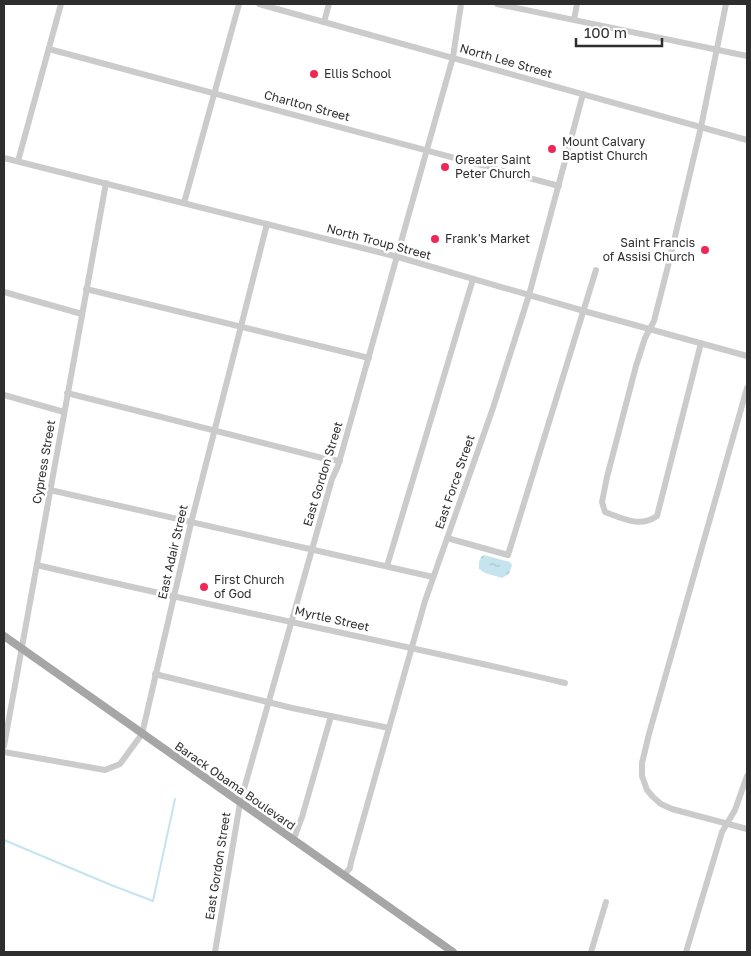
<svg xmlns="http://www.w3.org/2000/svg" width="751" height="956" viewBox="0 0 751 956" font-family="'Golos Text',sans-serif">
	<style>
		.water { fill: url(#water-ripples) }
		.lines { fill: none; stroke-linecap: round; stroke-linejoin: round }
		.stream { stroke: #c5e4ed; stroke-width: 2 }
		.minor { stroke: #cbcbcb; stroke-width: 6 }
		.major { stroke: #a6a6a6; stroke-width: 8 }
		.poi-dot { fill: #ed2757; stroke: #fff; stroke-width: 2 }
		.labels { text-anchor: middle; stroke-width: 5; stroke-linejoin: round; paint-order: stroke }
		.street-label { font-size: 12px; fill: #2e2e2e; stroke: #fff }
		.poi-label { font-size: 12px; fill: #2e2e2e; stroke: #fff; text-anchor: start }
	</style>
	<defs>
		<pattern id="water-ripples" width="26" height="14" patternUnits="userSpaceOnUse" patternTransform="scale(1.25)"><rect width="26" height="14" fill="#c5e4ed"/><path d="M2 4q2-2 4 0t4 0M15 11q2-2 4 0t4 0" fill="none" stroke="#aac4cc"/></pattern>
	</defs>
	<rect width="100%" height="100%" fill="#fff"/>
	<path class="water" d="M 484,555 L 510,562 L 512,565 L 509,574 L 502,578 L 485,573 L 479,569 L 479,562 L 481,557 Z"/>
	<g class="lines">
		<path class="stream" d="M 4,840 L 111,885 L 153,901 L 175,799"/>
		<g class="minor">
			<path d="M 259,4 L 747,140"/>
			<path d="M 497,4 L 747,56"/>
			<path d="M 574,20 L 577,4"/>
			<path d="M 324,22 L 329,4"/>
			<path d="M 49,49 L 559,186"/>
			<path d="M 4,158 L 398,257 L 584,311 L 747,356"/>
			<path d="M 18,161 L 61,4"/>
			<path d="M 184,203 L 239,4"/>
			<path d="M 86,289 L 369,358"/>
			<path d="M 4,292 L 82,314"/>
			<path d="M 701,343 L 657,516 C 640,528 624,519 605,512 L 602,502 L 607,477 L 636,366 L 645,338 L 654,321 L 668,266 L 701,127 L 726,4"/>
			<path d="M 747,388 L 649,734 L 642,763 L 642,776 L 647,790 L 653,797 L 661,804 L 672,809 L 747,829"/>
			<path d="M 67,393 L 322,458 L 340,461"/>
			<path d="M 4,395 L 64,412"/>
			<path d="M 50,490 L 433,577"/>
			<path d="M 447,538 L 508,555 L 596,270"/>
			<path d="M 37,565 C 212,607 389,641 565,683"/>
			<path d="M 387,566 L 473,279"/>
			<path d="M 155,674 L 292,708 L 389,728"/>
			<path d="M 4,746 L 106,183"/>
			<path d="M 4,752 L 105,770 L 120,764 L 142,734 L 191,523 L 267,224"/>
			<path d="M 293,841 L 302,817 L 331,716"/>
			<path d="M 344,875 L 350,868 L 351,862 L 425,601 L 493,408 L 529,295 L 583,94"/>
			<path d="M 215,952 L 240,803 L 332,479 L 338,466 L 453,57 L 461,4"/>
			<path d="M 591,952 L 606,902"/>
			<path d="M 686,952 L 722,832 L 735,810 L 747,776"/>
		</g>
		<path class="major" d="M 4,636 L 453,952"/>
	</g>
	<g class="poi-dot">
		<circle cx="314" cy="74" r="5"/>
		<circle cx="552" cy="149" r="5"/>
		<circle cx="445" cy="167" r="5"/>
		<circle cx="435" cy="239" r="5"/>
		<circle cx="705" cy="250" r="5"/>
		<circle cx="204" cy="587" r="5"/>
	</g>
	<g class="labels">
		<g class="street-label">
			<text transform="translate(506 61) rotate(16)" y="4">North Lee Street</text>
			<text transform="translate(307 106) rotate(15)" y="4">Charlton Street</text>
			<text transform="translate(379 242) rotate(15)" y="4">North Troup Street</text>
			<text transform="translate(44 462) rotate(-80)" y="4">Cypress Street</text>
			<text transform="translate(323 474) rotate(-73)" y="4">East Gordon Street</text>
			<text transform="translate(455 482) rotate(-71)" y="4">East Force Street</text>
			<text transform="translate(173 552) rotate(-77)" y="4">East Adair Street</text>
			<text transform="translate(332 619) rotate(13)" y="4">Myrtle Street</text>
			<text transform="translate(235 786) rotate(35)" y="4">Barack Obama Boulevard</text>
			<text transform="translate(218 866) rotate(-81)" y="4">East Gordon Street</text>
		</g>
		<g class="poi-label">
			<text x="324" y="78">Ellis School</text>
			<text x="562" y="146">Mount Calvary<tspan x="562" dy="14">Baptist Church</tspan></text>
			<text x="455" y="164">Greater Saint<tspan x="455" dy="14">Peter Church</tspan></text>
			<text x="445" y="243">Frank's Market</text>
			<text x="695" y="247" text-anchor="end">Saint Francis<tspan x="695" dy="14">of Assisi Church</tspan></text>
			<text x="214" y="584">First Church<tspan x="214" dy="14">of God</tspan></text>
		</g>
	</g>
	<rect width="751" height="956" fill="none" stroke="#2e2e2e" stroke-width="10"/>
	<path d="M576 38v8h86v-8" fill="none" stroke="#2e2e2e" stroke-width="2.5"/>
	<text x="584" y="38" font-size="15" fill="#2e2e2e" stroke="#ffffff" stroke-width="4" paint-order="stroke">100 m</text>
</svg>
